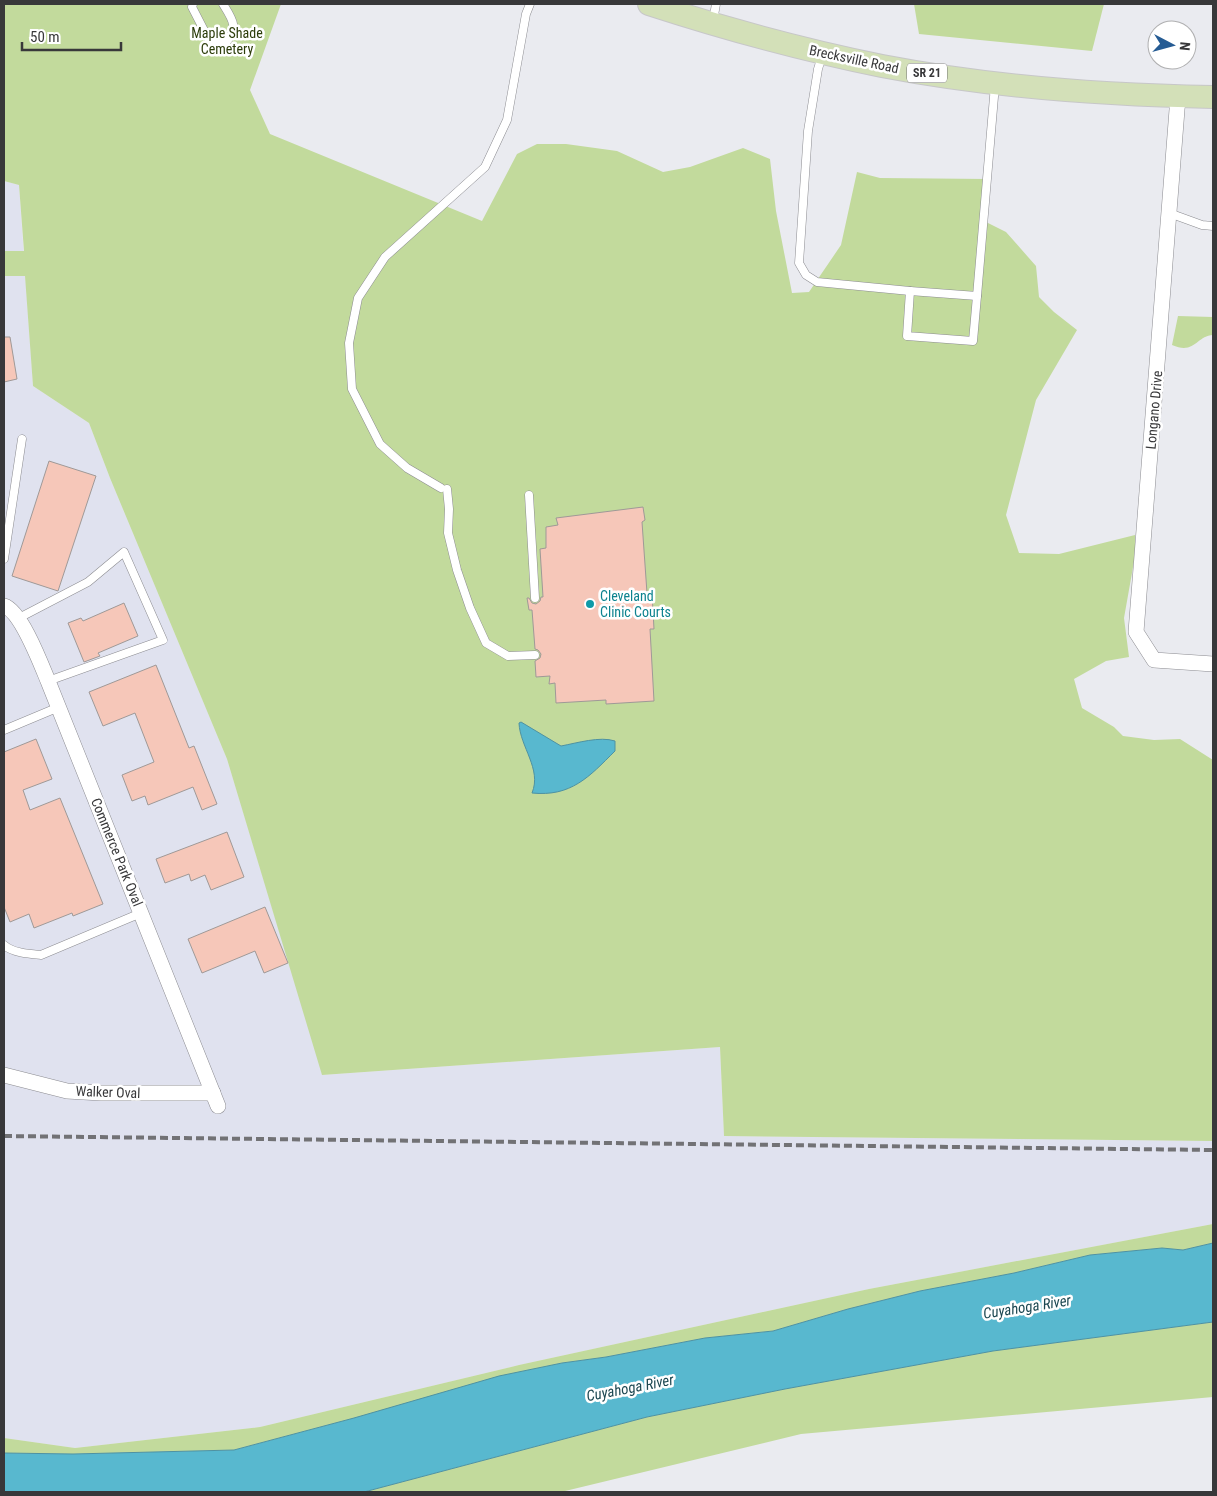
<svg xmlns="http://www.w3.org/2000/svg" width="1217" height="1496" viewBox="0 0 1217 1496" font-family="'Roboto Condensed',sans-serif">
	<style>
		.built { fill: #e0e2ef }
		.green { fill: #c2da9c }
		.water { fill: #58b8cf; stroke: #4e92a2 }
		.building { fill: #f6c7b9; stroke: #9f9997 }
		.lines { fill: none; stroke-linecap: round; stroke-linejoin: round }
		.lane-casing { stroke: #8c8c91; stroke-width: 9 }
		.street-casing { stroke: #8c8c91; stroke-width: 16 }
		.primary-casing { stroke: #c7c7c8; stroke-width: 24 }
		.lane { stroke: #fff; stroke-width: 8 }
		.street { stroke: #fff; stroke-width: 15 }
		.primary { stroke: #d3e0b8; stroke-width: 22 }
		.rail { stroke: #727275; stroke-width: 4; stroke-dasharray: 8 4; stroke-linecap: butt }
		.culture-dot { fill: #0f9aa8; stroke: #fff; stroke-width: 2 }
		.labels { text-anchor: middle; stroke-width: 5; stroke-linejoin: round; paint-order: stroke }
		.shield { fill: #fff; stroke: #747475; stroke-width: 1 }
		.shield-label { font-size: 12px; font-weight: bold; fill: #38383a }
		.park-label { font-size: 14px; fill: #2c3c0a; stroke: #fff }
		.street-label { font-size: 14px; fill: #38383a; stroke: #fff }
		.culture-label { font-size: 14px; fill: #0d838f; stroke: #fff; text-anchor: start }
		.water-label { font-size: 15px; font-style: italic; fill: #1c4751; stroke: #fff }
	</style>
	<rect width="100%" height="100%" fill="#eaebf0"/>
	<path class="built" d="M 4,181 L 19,185 L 33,386 L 89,423 L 110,478 L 227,759 L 323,1075 L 720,1047 L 724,1136 L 1213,1141 L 1213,1224 L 869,1289 L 519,1365 L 260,1427 L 75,1448 L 4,1438 Z"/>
	<g class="green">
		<path d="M 4,4 L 281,4 L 250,90 L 270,134 L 482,221 L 517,154 L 537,144 L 566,144 L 617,151 L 663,172 L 690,167 L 743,148 L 770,159 L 776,211 L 792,293 L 809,292 L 841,245 L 857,172 L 880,178 L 988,179 L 986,222 L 1006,232 L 1036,266 L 1039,297 L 1054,312 L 1077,330 L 1036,400 L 1006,515 L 1019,553 L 1059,554 L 1135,535 L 1135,556 L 1124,618 L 1129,657 L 1106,661 L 1074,679 L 1082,708 L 1114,727 L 1123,736 L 1154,740 L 1180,739 L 1213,760 L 1213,1141 L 724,1136 L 720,1047 L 322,1075 L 227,759 L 110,478 L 89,423 L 33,386 L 25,276 L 4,276 L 4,251 L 24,251 L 19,185 L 4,181 Z"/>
		<path d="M 914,4 L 1104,4 L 1092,51 L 919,34 Z"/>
		<path d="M 1178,316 L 1213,317 L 1213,335 C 1196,336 1195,355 1172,345 Z"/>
		<path d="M 1213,1224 L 1213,1243 L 1183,1250 L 1162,1248 L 1090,1255 L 1014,1273 L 920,1291 L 848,1309 L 773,1331 L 705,1338 L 606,1357 L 562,1363 L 234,1450 L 73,1454 L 4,1453 L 4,1438 L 75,1448 L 260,1427 L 519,1365 L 869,1289 Z"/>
		<path d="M 1213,1322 L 1213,1397 L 801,1434 L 561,1492 L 364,1492 L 647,1417 L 785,1389 L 993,1351 Z"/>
	</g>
	<g class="water">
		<path d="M 521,722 L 561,746 C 577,743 600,736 615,741 L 615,751 C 589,777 571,797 532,793 C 542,769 520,747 519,723 Z"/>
		<path d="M 1213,1243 L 1213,1322 L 993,1351 L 785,1389 L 647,1417 L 364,1492 L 4,1492 L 4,1453 L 73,1454 L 234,1450 L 354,1418 L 499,1376 L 562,1363 L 606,1357 L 705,1338 L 773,1331 L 848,1309 L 920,1291 L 1014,1273 L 1090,1255 L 1162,1248 L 1183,1250 Z"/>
	</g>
	<g class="building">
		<path d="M 4,337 L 10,337 L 17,379 L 4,382 Z"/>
		<path d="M 49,461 L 96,476 L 58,591 L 12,576 Z"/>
		<path d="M 643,507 L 645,520 L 642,522 L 647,593 L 652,593 L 654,629 L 650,629 L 654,701 L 606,704 L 606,700 L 556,703 L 555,683 L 549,684 L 550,676 L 536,677 L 535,661 L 540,658 L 541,654 L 538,650 L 535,649 L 532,610 L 529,610 L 527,598 L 529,598 L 532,603 L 536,604 L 540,601 L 541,597 L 543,597 L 540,549 L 546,548 L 546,527 L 558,525 L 556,518 Z"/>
		<path d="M 124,603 L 138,636 L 98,653 L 100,656 L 84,662 L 68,623 L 81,618 L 83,621 Z"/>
		<path d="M 156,665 L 189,748 L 194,746 L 217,804 L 202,810 L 193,787 L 148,805 L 145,796 L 132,801 L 122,775 L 154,762 L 135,713 L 103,726 L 89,692 Z"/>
		<path d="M 36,739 L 52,779 L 23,790 L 30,810 L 60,798 L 103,904 L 73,916 L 72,913 L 34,928 L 29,914 L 10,922 L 4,907 L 4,752 Z"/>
		<path d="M 227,832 L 244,877 L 211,890 L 205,875 L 191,881 L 189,874 L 165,883 L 156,859 Z"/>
		<path d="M 265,907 L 288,963 L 264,973 L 255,951 L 202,973 L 188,939 Z"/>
	</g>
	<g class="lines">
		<defs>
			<g id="lane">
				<path d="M 193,4 L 192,7 L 209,40 L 216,44 L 225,44 C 239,27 233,20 223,4"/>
				<path d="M 713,21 L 716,4"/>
				<path d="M 822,56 L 818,69 L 808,131 L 799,263 L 806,275 L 817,282 L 910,291 L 977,296 L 995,85"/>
				<path d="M 1169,213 L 1202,225 L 1213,226"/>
				<path d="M 910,291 L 907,336 L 973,341 L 977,296"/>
				<path d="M 441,488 L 407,468 L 380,444 L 352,389 L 349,343 L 358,298 L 385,257 L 485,167 L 507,120 L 526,14 L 530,4"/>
				<path d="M 447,489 L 449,509 L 448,533 L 457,570 L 470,608 L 486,643 L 508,656 L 535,655"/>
				<path d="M 529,495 L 535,598"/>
				<path d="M 4,559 L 22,439"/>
				<path d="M 17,619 L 88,582 L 124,552 L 163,640 L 48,681"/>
				<path d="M 4,730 L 59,707"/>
				<path d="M 4,945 C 13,953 29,954 41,955 L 141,913"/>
			</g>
			<g id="street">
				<path d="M 1178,97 L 1136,632 L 1154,660 L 1213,664"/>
				<path d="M 4,606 C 21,611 41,664 48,681 L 218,1106"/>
				<path d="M 4,1075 L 67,1091 L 101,1093 L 213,1093"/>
			</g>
			<path id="primary" d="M 649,4 C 726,29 803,50 882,66 C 991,87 1103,95 1213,97"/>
		</defs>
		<use href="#lane" class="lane-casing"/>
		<use href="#street" class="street-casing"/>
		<use href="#primary" class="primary-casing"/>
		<use href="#lane" class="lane"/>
		<use href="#street" class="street"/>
		<use href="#primary" class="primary"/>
		<path class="rail" d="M 4,1136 L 1213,1150"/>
	</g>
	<circle class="culture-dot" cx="590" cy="604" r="5"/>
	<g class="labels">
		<rect class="shield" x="907" y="63.5" width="40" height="19" rx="4"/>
		<g class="shield-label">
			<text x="927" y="77">SR 21</text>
		</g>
		<g class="park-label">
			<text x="227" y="38">Maple Shade<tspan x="227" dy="16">Cemetery</tspan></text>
		</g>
		<g class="street-label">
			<text transform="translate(854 59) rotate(12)" y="5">Brecksville Road</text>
			<text transform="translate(1154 410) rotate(-85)" y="5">Longano Drive</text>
			<text transform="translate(117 852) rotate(68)" y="5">Commerce Park Oval</text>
			<text transform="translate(108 1092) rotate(2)" y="5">Walker Oval</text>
		</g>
		<g class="culture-label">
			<text x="600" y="601">Cleveland<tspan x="600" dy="16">Clinic Courts</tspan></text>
		</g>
		<g class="water-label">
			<text transform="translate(1027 1307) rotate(-9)" y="5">Cuyahoga River</text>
			<text transform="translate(630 1388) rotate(-11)" y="5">Cuyahoga River</text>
		</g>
	</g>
	<rect width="1217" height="1496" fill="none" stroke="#38383a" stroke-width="10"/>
	<g transform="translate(1172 45) rotate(96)"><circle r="24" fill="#ffffff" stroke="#afafb0"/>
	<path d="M0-4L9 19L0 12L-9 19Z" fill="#255b93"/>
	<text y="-8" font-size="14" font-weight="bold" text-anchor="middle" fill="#38383a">N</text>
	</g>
	<path d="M22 42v8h99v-8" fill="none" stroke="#38383a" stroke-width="2.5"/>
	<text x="30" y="42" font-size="15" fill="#38383a" stroke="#ffffff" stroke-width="4" paint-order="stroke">50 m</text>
</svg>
